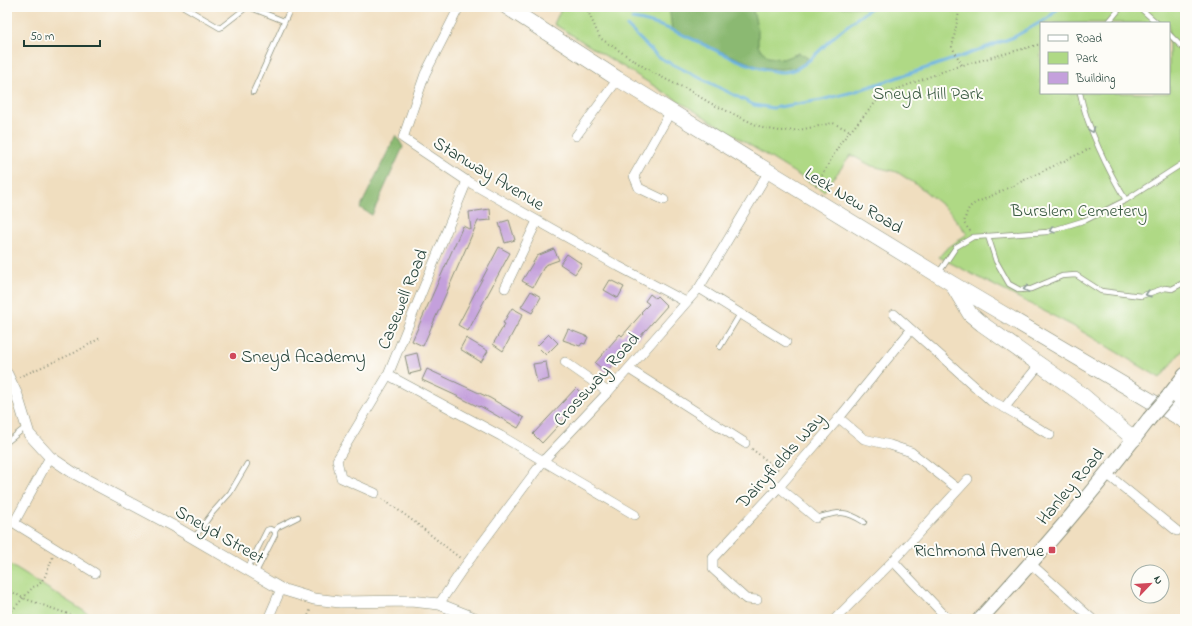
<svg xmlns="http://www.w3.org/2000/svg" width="1192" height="626" viewBox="0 0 1192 626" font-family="'Indie Flower',sans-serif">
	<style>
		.green { fill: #afd985; stroke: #678b5c; fill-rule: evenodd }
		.forest { fill: #8bb972; stroke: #557b53 }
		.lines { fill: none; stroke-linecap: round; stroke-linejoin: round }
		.stream { stroke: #6ab2e1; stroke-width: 3 }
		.building { fill: #c4a0dc }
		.service-casing { stroke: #888e7a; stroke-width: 6 }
		.minor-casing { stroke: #888e7a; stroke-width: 10 }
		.tertiary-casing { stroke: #888e7a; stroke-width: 12 }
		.primary-casing { stroke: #888e7a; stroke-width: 16 }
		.trunk-casing { stroke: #888e7a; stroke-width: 16 }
		.path { stroke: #888e7a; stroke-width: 2; stroke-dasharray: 1 3; stroke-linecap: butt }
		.service { stroke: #fff; stroke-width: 4.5 }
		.minor { stroke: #fff; stroke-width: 9 }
		.tertiary { stroke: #fff; stroke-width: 11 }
		.primary { stroke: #fff; stroke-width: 14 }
		.trunk { stroke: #fff; stroke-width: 15 }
		.primary-bridge-casing { stroke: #888e7a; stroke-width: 16; stroke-linecap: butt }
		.primary-bridge { stroke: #fff; stroke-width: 14 }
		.oneway { stroke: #8f9e9a }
		.poi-dot { fill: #d1495b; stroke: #fdfcf7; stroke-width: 1.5 }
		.labels { text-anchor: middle; stroke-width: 4; stroke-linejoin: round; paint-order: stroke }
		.park-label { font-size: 18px; fill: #3c5c44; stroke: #fdfcf7 }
		.street-label { font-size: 18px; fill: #1f3d34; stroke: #fdfcf7 }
		.poi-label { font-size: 18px; fill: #1f3d34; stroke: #fdfcf7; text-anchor: start }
	</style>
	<rect width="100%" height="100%" fill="#fdfcf7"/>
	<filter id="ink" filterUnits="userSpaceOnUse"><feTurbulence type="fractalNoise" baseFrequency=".025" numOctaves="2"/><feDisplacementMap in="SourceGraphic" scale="8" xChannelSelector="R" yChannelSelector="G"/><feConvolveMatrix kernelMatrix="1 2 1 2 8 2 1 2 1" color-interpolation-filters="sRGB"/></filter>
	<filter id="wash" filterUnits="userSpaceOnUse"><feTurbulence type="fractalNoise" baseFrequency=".012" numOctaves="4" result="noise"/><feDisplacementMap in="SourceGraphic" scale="16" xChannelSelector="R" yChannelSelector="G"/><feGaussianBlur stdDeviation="0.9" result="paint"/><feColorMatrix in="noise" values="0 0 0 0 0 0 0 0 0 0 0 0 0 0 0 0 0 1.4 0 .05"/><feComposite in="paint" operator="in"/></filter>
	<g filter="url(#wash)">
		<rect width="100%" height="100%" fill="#f0debf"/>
		<g class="green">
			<path d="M 562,7 L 1185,7 L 1185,347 L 1160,378 L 1073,326 L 939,257 L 945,250 L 967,234 L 949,211 L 920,187 L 897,172 L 872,166 L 851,155 L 824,191 L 554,24 ZM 1041,23 L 1169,23 L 1169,93 L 1041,93 Z"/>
			<path d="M 7,563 L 95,618 L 97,619 L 7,619 Z"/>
		</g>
		<g class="forest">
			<path d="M 669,7 L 752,7 L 758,30 L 758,46 L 768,57 L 783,59 L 799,53 L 808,58 L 800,67 L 780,69 L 759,67 L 717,50 L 672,29 Z"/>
			<path d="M 396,135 L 403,147 L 372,215 L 360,208 Z"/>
		</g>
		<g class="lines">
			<g class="stream">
				<path d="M 632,19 C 678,25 716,56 760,68 C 770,70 780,74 790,71 C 807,67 825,44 838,33 C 849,24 860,16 872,7"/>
				<path d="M 627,26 L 658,57 L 754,105 L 773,108 L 821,100 L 853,92 L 963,56 L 1014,37 L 1048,18 L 1060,7"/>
			</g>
		</g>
		<g id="blocks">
			<g class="building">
				<path d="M 490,209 L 491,220 L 478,221 L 423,346 L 412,341 L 463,226 L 471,230 L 469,212 Z"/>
				<path d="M 509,220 L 515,240 L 505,243 L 499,223 Z"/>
				<path d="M 499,247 L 510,253 L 468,331 L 458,325 Z"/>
				<path d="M 554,249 L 559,260 L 545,265 L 533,287 L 522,281 L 537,256 Z"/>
				<path d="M 567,254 L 582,264 L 575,274 L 560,264 Z"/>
				<path d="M 610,280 L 624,287 L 618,298 L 604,290 Z"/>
				<path d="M 531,291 L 541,297 L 532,313 L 521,307 Z"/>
				<path d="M 650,294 L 655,298 L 657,296 L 667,306 L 638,339 L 636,337 L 615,359 L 617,360 L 606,372 L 595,363 L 620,334 L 622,336 L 642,313 L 641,312 L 649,304 L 645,301 Z"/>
				<path d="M 512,308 L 523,314 L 503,351 L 493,344 L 505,324 L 503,323 Z"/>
				<path d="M 568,329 L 588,337 L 585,344 L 582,343 L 580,346 L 563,340 Z"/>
				<path d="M 549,334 L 558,343 L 546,355 L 537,346 Z"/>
				<path d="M 466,338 L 488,351 L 481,362 L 460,349 Z"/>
				<path d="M 417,353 L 421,371 L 409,374 L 405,356 Z"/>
				<path d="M 546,362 L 549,379 L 537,382 L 533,364 Z"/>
				<path d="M 427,369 L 490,398 L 524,418 L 518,428 L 480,406 L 479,407 L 459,397 L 422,380 Z"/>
				<path d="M 576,388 L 585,397 L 542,443 L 533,434 Z"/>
			</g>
		</g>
	</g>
	<g filter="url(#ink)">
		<use href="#blocks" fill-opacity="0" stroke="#888e7a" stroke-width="1"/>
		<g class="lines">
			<defs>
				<g id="service">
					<path d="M 184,7 L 220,28 L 247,7"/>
					<path d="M 249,7 L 284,21"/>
					<path d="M 1139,7 L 1157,23"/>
					<path d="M 1108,23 L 1121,7"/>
					<path d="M 1169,34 L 1185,50"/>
					<path d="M 253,92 L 291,7"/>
					<path d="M 1126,200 L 1185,162"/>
					<path d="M 988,236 L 996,261 L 1009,284 L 1020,290 L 1031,289 L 1062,276 L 1076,275 L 1101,291 L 1141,296 L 1165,288 L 1172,289 L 1185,282"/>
					<path d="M 938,274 L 956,247 L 973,237 L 1047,232 L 1086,220 L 1126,200 C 1108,171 1087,127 1080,93"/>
					<path d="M 720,347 L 740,314"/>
					<path d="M 7,442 L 26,427"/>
					<path d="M 816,518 C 838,512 844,509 864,522"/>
					<path d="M 275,531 L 278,527 L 298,517"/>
					<path d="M 194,538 L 213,512 L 230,493 L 247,464"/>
					<path d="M 247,570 L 267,530 L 270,529 L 275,531 L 275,535 L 255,574"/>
				</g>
				<g id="minor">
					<path d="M 459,7 L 425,74 L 403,138 L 467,181 L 618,266 L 686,302"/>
					<path d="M 576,136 L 618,79"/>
					<path d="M 664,200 L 639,188 L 634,176 L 671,111"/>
					<path d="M 505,288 L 537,221"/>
					<path d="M 699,288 L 786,342"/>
					<path d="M 894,314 L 991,401 C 1012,410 1030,424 1050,435"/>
					<path d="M 565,362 L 608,392"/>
					<path d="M 629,369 L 745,443"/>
					<path d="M 388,375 L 501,436 L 635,515"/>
					<path d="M 1005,407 L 1040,364"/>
					<path d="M 839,418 L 864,439 L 890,445 L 911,452 L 958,489"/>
					<path d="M 50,457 L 14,523 L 95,573"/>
					<path d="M 1107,474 L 1177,531"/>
					<path d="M 779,487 L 816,518"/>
					<path d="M 375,493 L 341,478 L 337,460 L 388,375 L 467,181"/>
					<path d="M 893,561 L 948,619"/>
					<path d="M 1031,564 L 1092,619"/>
					<path d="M 757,600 L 746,599 L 713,569 L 713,558 L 779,487 L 839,418 L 911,330"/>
					<path d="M 439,604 L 462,570 L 544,460 L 608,392 L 699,288 L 769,171"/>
					<path d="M 268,619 L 281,589"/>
					<path d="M 835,619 L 893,561 L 968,479"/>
				</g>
				<path id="tertiary" d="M 7,374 L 17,395 L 29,434 L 50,457 L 72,472 L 173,526 L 281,589 L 314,599 L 340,602 L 411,601 L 439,604 L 477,619"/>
				<g id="primary">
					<path d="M 1168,397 L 1185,375"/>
					<path d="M 980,619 C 1039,555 1096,489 1149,419"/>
				</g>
				<g id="trunk">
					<path d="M 507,7 L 618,79 L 951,283 L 1185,421"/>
					<path d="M 952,284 L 970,314 L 982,324 L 1080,393 L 1134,439"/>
					<path d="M 1170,395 L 1185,404"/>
				</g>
			</defs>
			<use href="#service" class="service-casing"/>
			<use href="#minor" class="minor-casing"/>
			<use href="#tertiary" class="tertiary-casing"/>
			<use href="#primary" class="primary-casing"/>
			<use href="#trunk" class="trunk-casing"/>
			<g class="path">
				<path d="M 586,7 L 600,38 L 650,71 L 673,83 L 687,89 L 710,103 L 763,128 L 780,131 L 799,130 L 833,123 L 850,131"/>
				<path d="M 960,7 L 952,47 L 962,65"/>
				<path d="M 816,186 L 841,142 L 882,95 L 952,68 L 1041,44"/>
				<path d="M 970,231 L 964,223 C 968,205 970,205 987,198 L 1089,149 L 1091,147"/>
				<path d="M 19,377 L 74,353 L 100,338"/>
				<path d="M 752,449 L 780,471"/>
				<path d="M 382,499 C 410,517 434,538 460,558"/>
				<path d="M 7,589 L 23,598 L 82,619"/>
				<path d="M 7,617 L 9,614 L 33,587 L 39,585 L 45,576 L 53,557"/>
				<path d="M 307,619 L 311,608"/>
			</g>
			<use href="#service" class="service"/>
			<use href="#minor" class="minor"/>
			<use href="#tertiary" class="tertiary"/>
			<use href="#primary" class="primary"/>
			<use href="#trunk" class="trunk"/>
			<defs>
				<path id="primary-bridge" d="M 1149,419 L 1168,397"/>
			</defs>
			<use href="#primary-bridge" class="primary-bridge-casing"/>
			<use href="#primary-bridge" class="primary-bridge"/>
		</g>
		<defs><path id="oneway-chevron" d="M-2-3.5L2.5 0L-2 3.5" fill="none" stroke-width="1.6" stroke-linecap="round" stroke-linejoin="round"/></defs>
		<g class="oneway">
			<use href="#oneway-chevron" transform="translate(1092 130) rotate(68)"/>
			<use href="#oneway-chevron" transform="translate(1052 230) rotate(164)"/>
			<use href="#oneway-chevron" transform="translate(1026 289) rotate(171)"/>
			<use href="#oneway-chevron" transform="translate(1148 294) rotate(163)"/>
		</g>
	</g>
	<g class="poi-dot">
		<circle cx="233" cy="356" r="4"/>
		<rect x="1048" y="546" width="8" height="8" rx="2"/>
	</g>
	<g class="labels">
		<g class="park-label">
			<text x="928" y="99">Sneyd Hill Park</text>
			<text x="1079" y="216">Burslem Cemetery</text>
		</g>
		<g class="street-label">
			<text transform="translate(489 173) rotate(31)" y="6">Stanway Avenue</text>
			<text transform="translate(854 200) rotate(31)" y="6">Leek New Road</text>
			<text transform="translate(402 299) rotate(-68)" y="6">Casewell Road</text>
			<text transform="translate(596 379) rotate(-48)" y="6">Crossway Road</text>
			<text transform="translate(780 460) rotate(-48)" y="6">Dairyfields Way</text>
			<text transform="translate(1070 486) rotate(-50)" y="6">Hanley Road</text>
			<text transform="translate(220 534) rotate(30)" y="6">Sneyd Street</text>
		</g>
		<g class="poi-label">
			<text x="241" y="362">Sneyd Academy</text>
			<text x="1044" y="556" text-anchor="end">Richmond Avenue</text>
		</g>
	</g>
	<rect width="1192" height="626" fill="none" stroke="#fdfcf7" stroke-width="24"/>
	<rect x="1040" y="22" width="130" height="72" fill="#fdfcf7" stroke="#a4b0a9"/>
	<rect x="1048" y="35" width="20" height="6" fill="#ffffff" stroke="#a4b0a9"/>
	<text x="1076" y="42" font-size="12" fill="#1f3d34">Road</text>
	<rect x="1048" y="52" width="20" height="12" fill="#afd985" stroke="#a4b0a9"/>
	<text x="1076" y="62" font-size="12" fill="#1f3d34">Park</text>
	<rect x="1048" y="72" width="20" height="12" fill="#c4a0dc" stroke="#a4b0a9"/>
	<text x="1076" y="82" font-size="12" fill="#1f3d34">Building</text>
	<g transform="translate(1150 584) rotate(65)"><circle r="19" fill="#fdfcf7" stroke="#a4b0a9"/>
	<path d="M0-3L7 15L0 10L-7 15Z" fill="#d1495b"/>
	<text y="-6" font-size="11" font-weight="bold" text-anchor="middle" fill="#1f3d34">N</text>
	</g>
	<path d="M24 40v6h76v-6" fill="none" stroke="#1f3d34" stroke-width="2"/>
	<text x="30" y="40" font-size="12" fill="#1f3d34" stroke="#fdfcf7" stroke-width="3" paint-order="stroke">50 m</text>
</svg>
